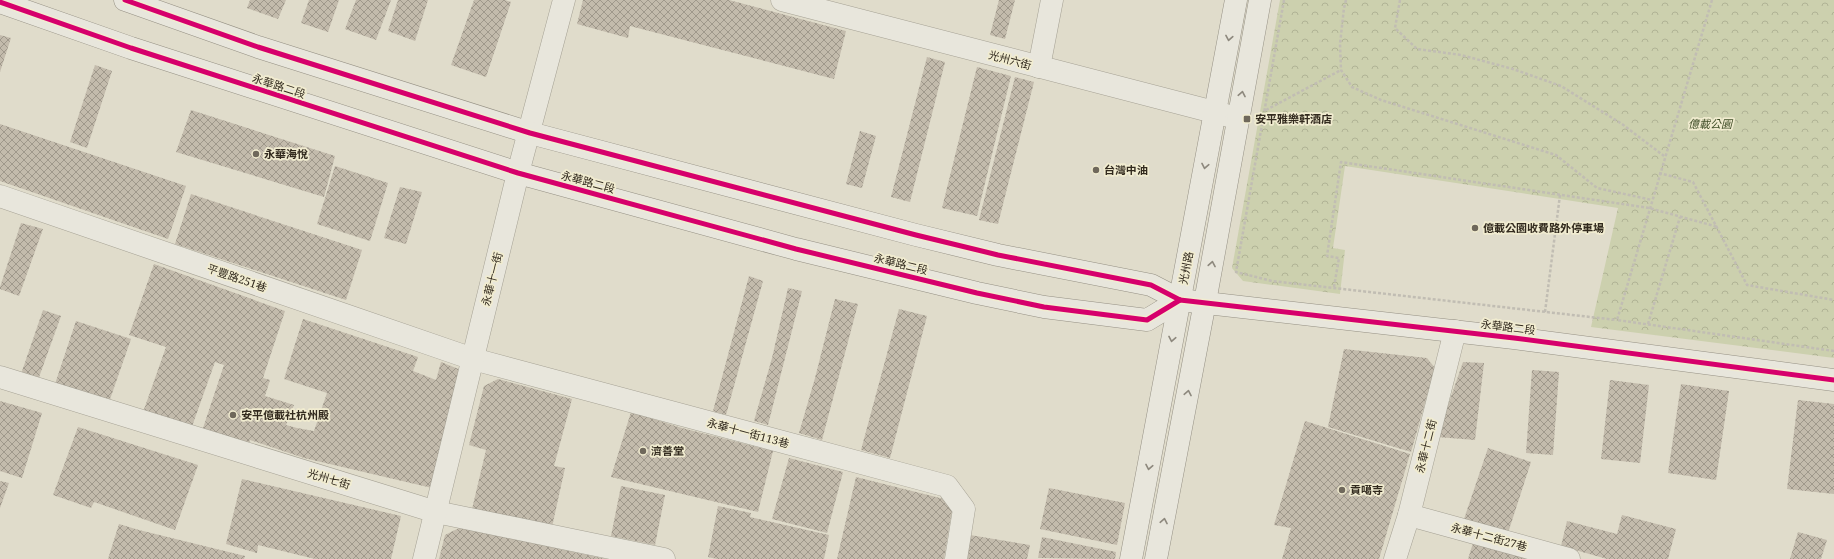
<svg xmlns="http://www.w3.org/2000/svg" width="1834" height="559" viewBox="0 0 1834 559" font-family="'Noto Serif','Noto Sans TC',serif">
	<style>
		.park { fill: url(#park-crowns) }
		.building { fill: url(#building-cross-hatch) }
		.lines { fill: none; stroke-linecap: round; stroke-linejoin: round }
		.street-casing { stroke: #a5a194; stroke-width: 23 }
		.secondary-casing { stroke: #959084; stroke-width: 23 }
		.path { stroke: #c1bdb3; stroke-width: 2.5; stroke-dasharray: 3 2; stroke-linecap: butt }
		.street { stroke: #e8e6dc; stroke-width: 22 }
		.secondary { stroke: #e8e6dc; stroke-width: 22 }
		.cycleway-casing { stroke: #f1ecd0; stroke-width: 8 }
		.cycleway { stroke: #d6006c; stroke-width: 5 }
		.oneway { stroke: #8d887d }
		.poi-dot { fill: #6f685b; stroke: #f1ecd0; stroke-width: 1.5 }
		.labels { text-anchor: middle; stroke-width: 3.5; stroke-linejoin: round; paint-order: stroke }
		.street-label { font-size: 11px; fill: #322a1e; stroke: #f1ecd0 }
		.poi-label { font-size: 11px; font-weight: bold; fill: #322a1e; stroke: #f1ecd0; text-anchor: start }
		.park-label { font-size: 11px; font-style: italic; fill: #3f4d26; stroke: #f1ecd0 }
	</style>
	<defs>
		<pattern id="park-crowns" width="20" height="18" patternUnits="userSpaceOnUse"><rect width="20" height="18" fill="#ccd0ae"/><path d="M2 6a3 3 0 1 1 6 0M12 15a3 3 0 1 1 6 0" fill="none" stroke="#b0b395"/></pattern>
		<pattern id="building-cross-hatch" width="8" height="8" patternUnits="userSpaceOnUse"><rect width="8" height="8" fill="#c3bbac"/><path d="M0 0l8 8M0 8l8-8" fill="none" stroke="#9f988b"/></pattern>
	</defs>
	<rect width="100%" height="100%" fill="#e0dccb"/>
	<path class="park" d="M 1280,0 L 1834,0 L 1834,358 L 1591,327 L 1618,208 L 1345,166 L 1333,248 L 1345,250 L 1340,294 L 1243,281 L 1232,268 Z"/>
	<g class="building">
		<path d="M 250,0 L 286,0 L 278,19 L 247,8 Z"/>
		<path d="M 309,0 L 339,0 L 328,32 L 301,23 Z"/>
		<path d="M 356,0 L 391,0 L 376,40 L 345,29 Z"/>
		<path d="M 398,0 L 428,0 L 415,41 L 388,31 Z"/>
		<path d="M 474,0 L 505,0 L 511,2 L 486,77 L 451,65 Z"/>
		<path d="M 583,0 L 729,0 L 846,31 L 834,79 L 630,26 L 628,38 L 577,24 Z"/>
		<path d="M 999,0 L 1015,0 L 1005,39 L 990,35 Z"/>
		<path d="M 0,35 L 11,38 L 0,72 Z"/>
		<path d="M 927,57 L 945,62 L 910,202 L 891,197 Z"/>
		<path d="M 95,65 L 112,71 L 87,148 L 70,142 Z"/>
		<path d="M 977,67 L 1011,76 L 977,216 L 942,208 Z"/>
		<path d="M 1015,77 L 1034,82 L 998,224 L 979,220 Z"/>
		<path d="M 191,110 L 335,156 L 324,197 L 176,152 Z"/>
		<path d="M 0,124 L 186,186 L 168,239 L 0,181 Z"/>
		<path d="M 860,131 L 876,136 L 862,188 L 846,184 Z"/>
		<path d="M 335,166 L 388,183 L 370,241 L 317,224 Z"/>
		<path d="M 400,187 L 422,192 L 406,244 L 384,238 Z"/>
		<path d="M 191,194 L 362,250 L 346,300 L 175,244 Z"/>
		<path d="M 21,223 L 43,229 L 19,296 L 0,289 L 0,287 Z"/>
		<path d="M 154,264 L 285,311 L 263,378 L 270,380 L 265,396 L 294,405 L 286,425 L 297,428 L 314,431 L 327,393 L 284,379 L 303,319 L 418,357 L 413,371 L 436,380 L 441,362 L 461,370 L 432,488 L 304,458 L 250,440 L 247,449 L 201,434 L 224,365 L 215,362 L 190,432 L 142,415 L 166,347 L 129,335 Z"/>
		<path d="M 749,276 L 763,281 L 726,415 L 713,411 Z"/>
		<path d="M 788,288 L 802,291 L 768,425 L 754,421 L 772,358 Z"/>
		<path d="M 835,299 L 858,304 L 822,440 L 799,433 L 815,378 Z"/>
		<path d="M 899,309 L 927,316 L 890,458 L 861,450 Z"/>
		<path d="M 43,310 L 61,316 L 38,380 L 21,374 Z"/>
		<path d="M 76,321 L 131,339 L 108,405 L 54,387 Z"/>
		<path d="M 1344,349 L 1427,358 L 1435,368 L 1411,452 L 1328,427 Z"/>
		<path d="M 1463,362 L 1484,363 L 1475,440 L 1437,437 Z"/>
		<path d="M 1532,370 L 1559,372 L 1553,455 L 1526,453 Z"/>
		<path d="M 498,379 L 572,399 L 554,466 L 565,468 L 552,527 L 472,509 L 486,450 L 469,445 L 484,386 Z"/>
		<path d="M 1610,380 L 1649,385 L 1640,463 L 1601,459 Z"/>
		<path d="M 1681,384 L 1729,391 L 1716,480 L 1668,473 Z"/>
		<path d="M 1798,400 L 1834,404 L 1834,494 L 1787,489 Z"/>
		<path d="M 0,401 L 42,413 L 22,478 L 0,471 Z"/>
		<path d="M 631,412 L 682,428 L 773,451 L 758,512 L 611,477 Z"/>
		<path d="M 1305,421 L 1410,454 L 1379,559 L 1282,559 L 1291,528 L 1274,525 Z"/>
		<path d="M 78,427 L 198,465 L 175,530 L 94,502 L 91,508 L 53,495 Z"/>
		<path d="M 1488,448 L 1531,462 L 1508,533 L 1464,519 Z"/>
		<path d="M 789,458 L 843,472 L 827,533 L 772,519 Z"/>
		<path d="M 856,477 L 944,499 L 952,510 L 944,559 L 837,559 Z"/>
		<path d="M 242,479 L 401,516 L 391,559 L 315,559 L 258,545 L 257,553 L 226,544 Z"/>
		<path d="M 0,481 L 9,483 L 0,508 Z"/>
		<path d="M 621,486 L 665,495 L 655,545 L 611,536 Z"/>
		<path d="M 1049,488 L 1125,503 L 1117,545 L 1040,529 Z"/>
		<path d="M 718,506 L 751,513 L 750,517 L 829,535 L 824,559 L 717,559 L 708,557 Z"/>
		<path d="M 1622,515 L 1676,529 L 1668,559 L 1607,559 L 1561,546 L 1567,521 L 1617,534 Z"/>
		<path d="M 119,524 L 139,530 L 245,556 L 244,559 L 108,559 Z"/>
		<path d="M 461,527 L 509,538 L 606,559 L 439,559 L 445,535 Z"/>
		<path d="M 1798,532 L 1827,540 L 1821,559 L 1790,559 Z"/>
		<path d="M 970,535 L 1030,545 L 1027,559 L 966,559 Z"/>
		<path d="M 1042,537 L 1116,552 L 1115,559 L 1038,558 Z"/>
		<path d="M 1473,543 L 1528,559 L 1468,559 Z"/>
	</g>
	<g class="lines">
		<defs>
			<g id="street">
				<path d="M 782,0 L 1237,118"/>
				<path d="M 1039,67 L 1052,0"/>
				<path d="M 0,196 L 473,359 L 947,486 L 964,509 L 956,559"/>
				<path d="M 0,377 L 436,512 L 664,559"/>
				<path d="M 1409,515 L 1569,559"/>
				<path d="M 424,559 L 518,173 L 564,0"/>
				<path d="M 1395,559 L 1409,515 L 1455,331"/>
			</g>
			<g id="secondary">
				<path d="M 125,0 L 258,47 L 530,133 L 916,235 L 998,255 L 1151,285 L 1180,300 L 1514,338 L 1834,380"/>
				<path d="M 0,2 L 131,48 L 518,173 L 796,249 L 977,293 L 1044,307 L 1147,320 L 1180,300"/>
				<path d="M 1131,559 L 1236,0"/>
				<path d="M 1156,559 L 1205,302 L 1260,0"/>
			</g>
		</defs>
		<use href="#street" class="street-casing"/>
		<use href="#secondary" class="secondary-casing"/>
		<g class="path">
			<path d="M 1284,0 L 1236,272 L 1272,281 L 1617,320"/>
			<path d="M 1346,0 L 1344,8 L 1340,44 L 1341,70 L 1352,87 L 1381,100 L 1556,155 L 1597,188 L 1652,200"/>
			<path d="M 1400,0 L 1395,28 L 1417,49 L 1461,55 L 1513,69 L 1561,86 L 1622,124 L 1664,156"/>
			<path d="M 1712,0 L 1617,320 L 1834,351"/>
			<path d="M 1266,110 L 1341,70"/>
			<path d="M 1659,173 L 1693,182 L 1747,285 L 1834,300"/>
			<path d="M 1334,287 L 1339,258 L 1327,256 L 1341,162 L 1649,208 L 1718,227"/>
			<path d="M 1545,312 L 1560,195"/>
			<path d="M 1648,324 L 1680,217"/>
		</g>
		<use href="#street" class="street"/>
		<use href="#secondary" class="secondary"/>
		<defs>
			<g id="cycleway">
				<path d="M 125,0 L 258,47 L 530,133 L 916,235 L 998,255 L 1151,285 L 1180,300 L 1514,338 L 1834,380"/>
				<path d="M 0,2 L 131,48 L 518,173 L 796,249 L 977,293 L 1044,307 L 1147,320 L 1180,300"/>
			</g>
		</defs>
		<use href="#cycleway" class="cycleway-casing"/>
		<use href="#cycleway" class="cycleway"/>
	</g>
	<defs><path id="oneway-chevron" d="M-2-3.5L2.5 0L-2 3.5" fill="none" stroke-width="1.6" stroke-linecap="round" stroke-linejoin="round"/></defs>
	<g class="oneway">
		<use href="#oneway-chevron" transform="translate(1229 38) rotate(100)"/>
		<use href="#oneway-chevron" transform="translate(1242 94) rotate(-79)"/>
		<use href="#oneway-chevron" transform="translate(1205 166) rotate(101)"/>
		<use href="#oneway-chevron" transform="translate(1212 264) rotate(-80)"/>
		<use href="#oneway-chevron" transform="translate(1172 339) rotate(101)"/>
		<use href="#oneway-chevron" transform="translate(1188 393) rotate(-79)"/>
		<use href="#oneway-chevron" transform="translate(1149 467) rotate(101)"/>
		<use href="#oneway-chevron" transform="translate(1164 521) rotate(-79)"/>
	</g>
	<g class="poi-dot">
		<rect x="1243" y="115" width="8" height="8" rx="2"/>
		<circle cx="256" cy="154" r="4"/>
		<circle cx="1096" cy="170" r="4"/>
		<circle cx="1475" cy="228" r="4"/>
		<circle cx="233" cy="415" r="4"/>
		<circle cx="643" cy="451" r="4"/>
		<circle cx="1342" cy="490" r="4"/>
	</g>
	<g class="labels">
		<g class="street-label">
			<text transform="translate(1010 60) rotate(15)" y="4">光州六街</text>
			<text transform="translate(279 86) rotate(18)" y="4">永華路二段</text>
			<text transform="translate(588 182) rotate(15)" y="4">永華路二段</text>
			<text transform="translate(901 264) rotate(14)" y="4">永華路二段</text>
			<text transform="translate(1186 268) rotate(-79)" y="4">光州路</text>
			<text transform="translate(237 278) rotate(19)" y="4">平豐路251巷</text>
			<text transform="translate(492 279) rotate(-76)" y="4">永華十一街</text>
			<text transform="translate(1508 327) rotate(7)" y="4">永華路二段</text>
			<text transform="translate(748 433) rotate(15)" y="4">永華十一街113巷</text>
			<text transform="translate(1426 446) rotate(-76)" y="4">永華十二街</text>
			<text transform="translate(329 479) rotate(17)" y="4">光州七街</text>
			<text transform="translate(1489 537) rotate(15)" y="4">永華十二街27巷</text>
		</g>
		<g class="poi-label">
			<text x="1255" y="123">安平雅樂軒酒店</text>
			<text x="264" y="158">永華海悅</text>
			<text x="1104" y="174">台灣中油</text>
			<text x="1483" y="232">億載公園收費路外停車場</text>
			<text x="241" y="419">安平億載社杭州殿</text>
			<text x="651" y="455">濟善堂</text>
			<text x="1350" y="494">貢噶寺</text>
		</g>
		<g class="park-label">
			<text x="1710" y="128">億載公園</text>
		</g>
	</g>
</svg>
